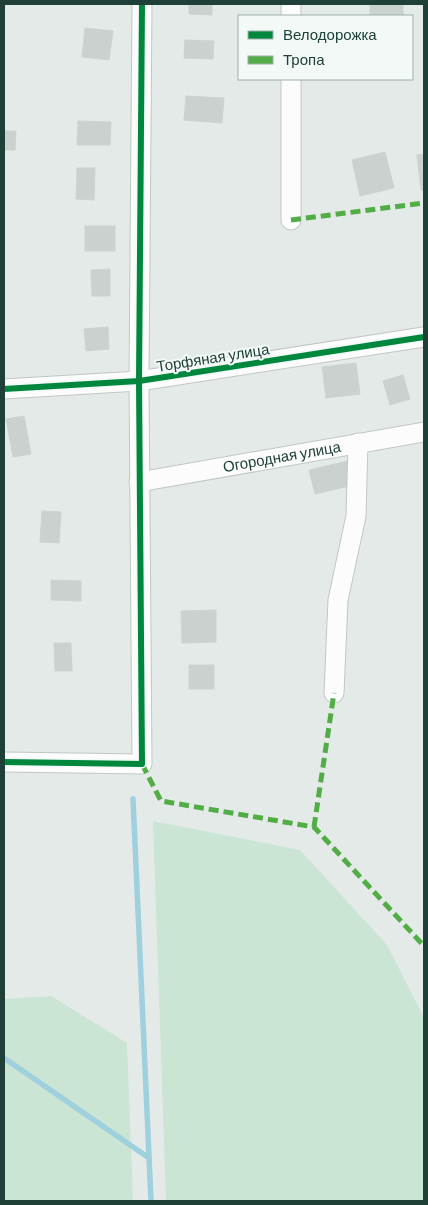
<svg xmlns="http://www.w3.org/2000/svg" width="428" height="1205" viewBox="0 0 428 1205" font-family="Barlow,sans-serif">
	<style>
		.green { fill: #cbe5d4 }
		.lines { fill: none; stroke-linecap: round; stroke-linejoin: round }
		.stream { stroke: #9fd0dd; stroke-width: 5.5 }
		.building { fill: #cad1cf; stroke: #ccd3d0 }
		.minor-casing { stroke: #c1c7c5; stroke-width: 21 }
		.minor { stroke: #fbfcfb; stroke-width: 19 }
		.quiet { stroke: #52ad46; stroke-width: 5; stroke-dasharray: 10 5; stroke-linecap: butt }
		.cycleway-casing { stroke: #f2f9f6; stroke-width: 9 }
		.cycleway { stroke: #00873e; stroke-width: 6 }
		.labels { text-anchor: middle; stroke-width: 4; stroke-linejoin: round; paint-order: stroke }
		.street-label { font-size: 15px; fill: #1f4039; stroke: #f2f9f6 }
	</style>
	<rect width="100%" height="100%" fill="#e4eae7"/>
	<g class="green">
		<path d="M 153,821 L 300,850 L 387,945 L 424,1018 L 424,1201 L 166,1201 Z"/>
		<path d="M 51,996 L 127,1043 L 133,1201 L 4,1201 L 4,999 Z"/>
	</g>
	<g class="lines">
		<g class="stream">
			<path d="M 133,799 L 151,1201"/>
			<path d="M 4,1058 L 149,1158"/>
		</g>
	</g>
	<g class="building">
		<path d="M 189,4 L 212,4 L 212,15 L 189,14 Z"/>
		<rect x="370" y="4" width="33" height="11"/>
		<path d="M 85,28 L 113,31 L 109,60 L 82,57 Z"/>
		<path d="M 185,40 L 214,41 L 213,59 L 184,58 Z"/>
		<path d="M 186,96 L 224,98 L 222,123 L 184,120 Z"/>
		<path d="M 78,121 L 111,122 L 110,145 L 77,145 Z"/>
		<path d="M 4,131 L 16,131 L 15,150 L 4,150 Z"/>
		<path d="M 385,152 L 394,188 L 360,196 L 352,160 Z"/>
		<path d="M 424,154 L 424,190 L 421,190 L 417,155 Z"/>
		<path d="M 77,168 L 95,168 L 94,200 L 76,199 Z"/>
		<rect x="85" y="226" width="30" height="25"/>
		<path d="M 110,269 L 110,296 L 92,296 L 91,270 Z"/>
		<path d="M 108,327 L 109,349 L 86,351 L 84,329 Z"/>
		<path d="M 356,363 L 360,394 L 326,398 L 322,367 Z"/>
		<path d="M 403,375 L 410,399 L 390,405 L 383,381 Z"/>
		<path d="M 24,416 L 31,454 L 13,457 L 6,419 Z"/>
		<path d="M 348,461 L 354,485 L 315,494 L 309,470 Z"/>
		<path d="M 42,511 L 61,512 L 59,543 L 40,542 Z"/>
		<path d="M 51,580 L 81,581 L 81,601 L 51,600 Z"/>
		<path d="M 216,610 L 216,642 L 182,643 L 181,611 Z"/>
		<path d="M 54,643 L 71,643 L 72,671 L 55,671 Z"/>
		<rect x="189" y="665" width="25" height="24"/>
	</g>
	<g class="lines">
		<defs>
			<g id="minor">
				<path d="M 291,4 L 291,16"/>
				<path d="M 291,79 L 291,220"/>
				<path d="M 4,389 L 139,381 L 424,337"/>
				<path id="s1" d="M 139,482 L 424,432"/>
				<path d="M 334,693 L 338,600 L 356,516 L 358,443"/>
				<path d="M 4,762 L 142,764 L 139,381 L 142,4"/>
			</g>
		</defs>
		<use href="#minor" class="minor-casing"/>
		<use href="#minor" class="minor"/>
		<g class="quiet">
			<path d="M 291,220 L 424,203"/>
			<path d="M 142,764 L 161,801 L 314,827 L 424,946"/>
			<path d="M 314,827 L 334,693"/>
		</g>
		<defs>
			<g id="cycleway">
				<path d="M 4,389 L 139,381 L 424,337"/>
				<path d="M 4,762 L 142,764 L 139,381 L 142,4"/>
			</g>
		</defs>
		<use href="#cycleway" class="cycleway-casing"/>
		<use href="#cycleway" class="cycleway"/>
	</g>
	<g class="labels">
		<g class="street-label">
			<text transform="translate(213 358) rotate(-9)" y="5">Торфяная улица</text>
			<text dy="5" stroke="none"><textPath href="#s1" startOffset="145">Огородная улица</textPath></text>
		</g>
	</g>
	<rect width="428" height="1205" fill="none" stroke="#1f4039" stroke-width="10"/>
	<rect x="238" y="15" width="175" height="65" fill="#f2f9f6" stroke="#9eafaa"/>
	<rect x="248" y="31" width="25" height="8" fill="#00873e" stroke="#9eafaa"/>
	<text x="283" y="40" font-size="15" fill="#1f4039">Велодорожка</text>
	<rect x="248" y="56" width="25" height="8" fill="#52ad46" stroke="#9eafaa"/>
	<text x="283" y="65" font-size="15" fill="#1f4039">Тропа</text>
</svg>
